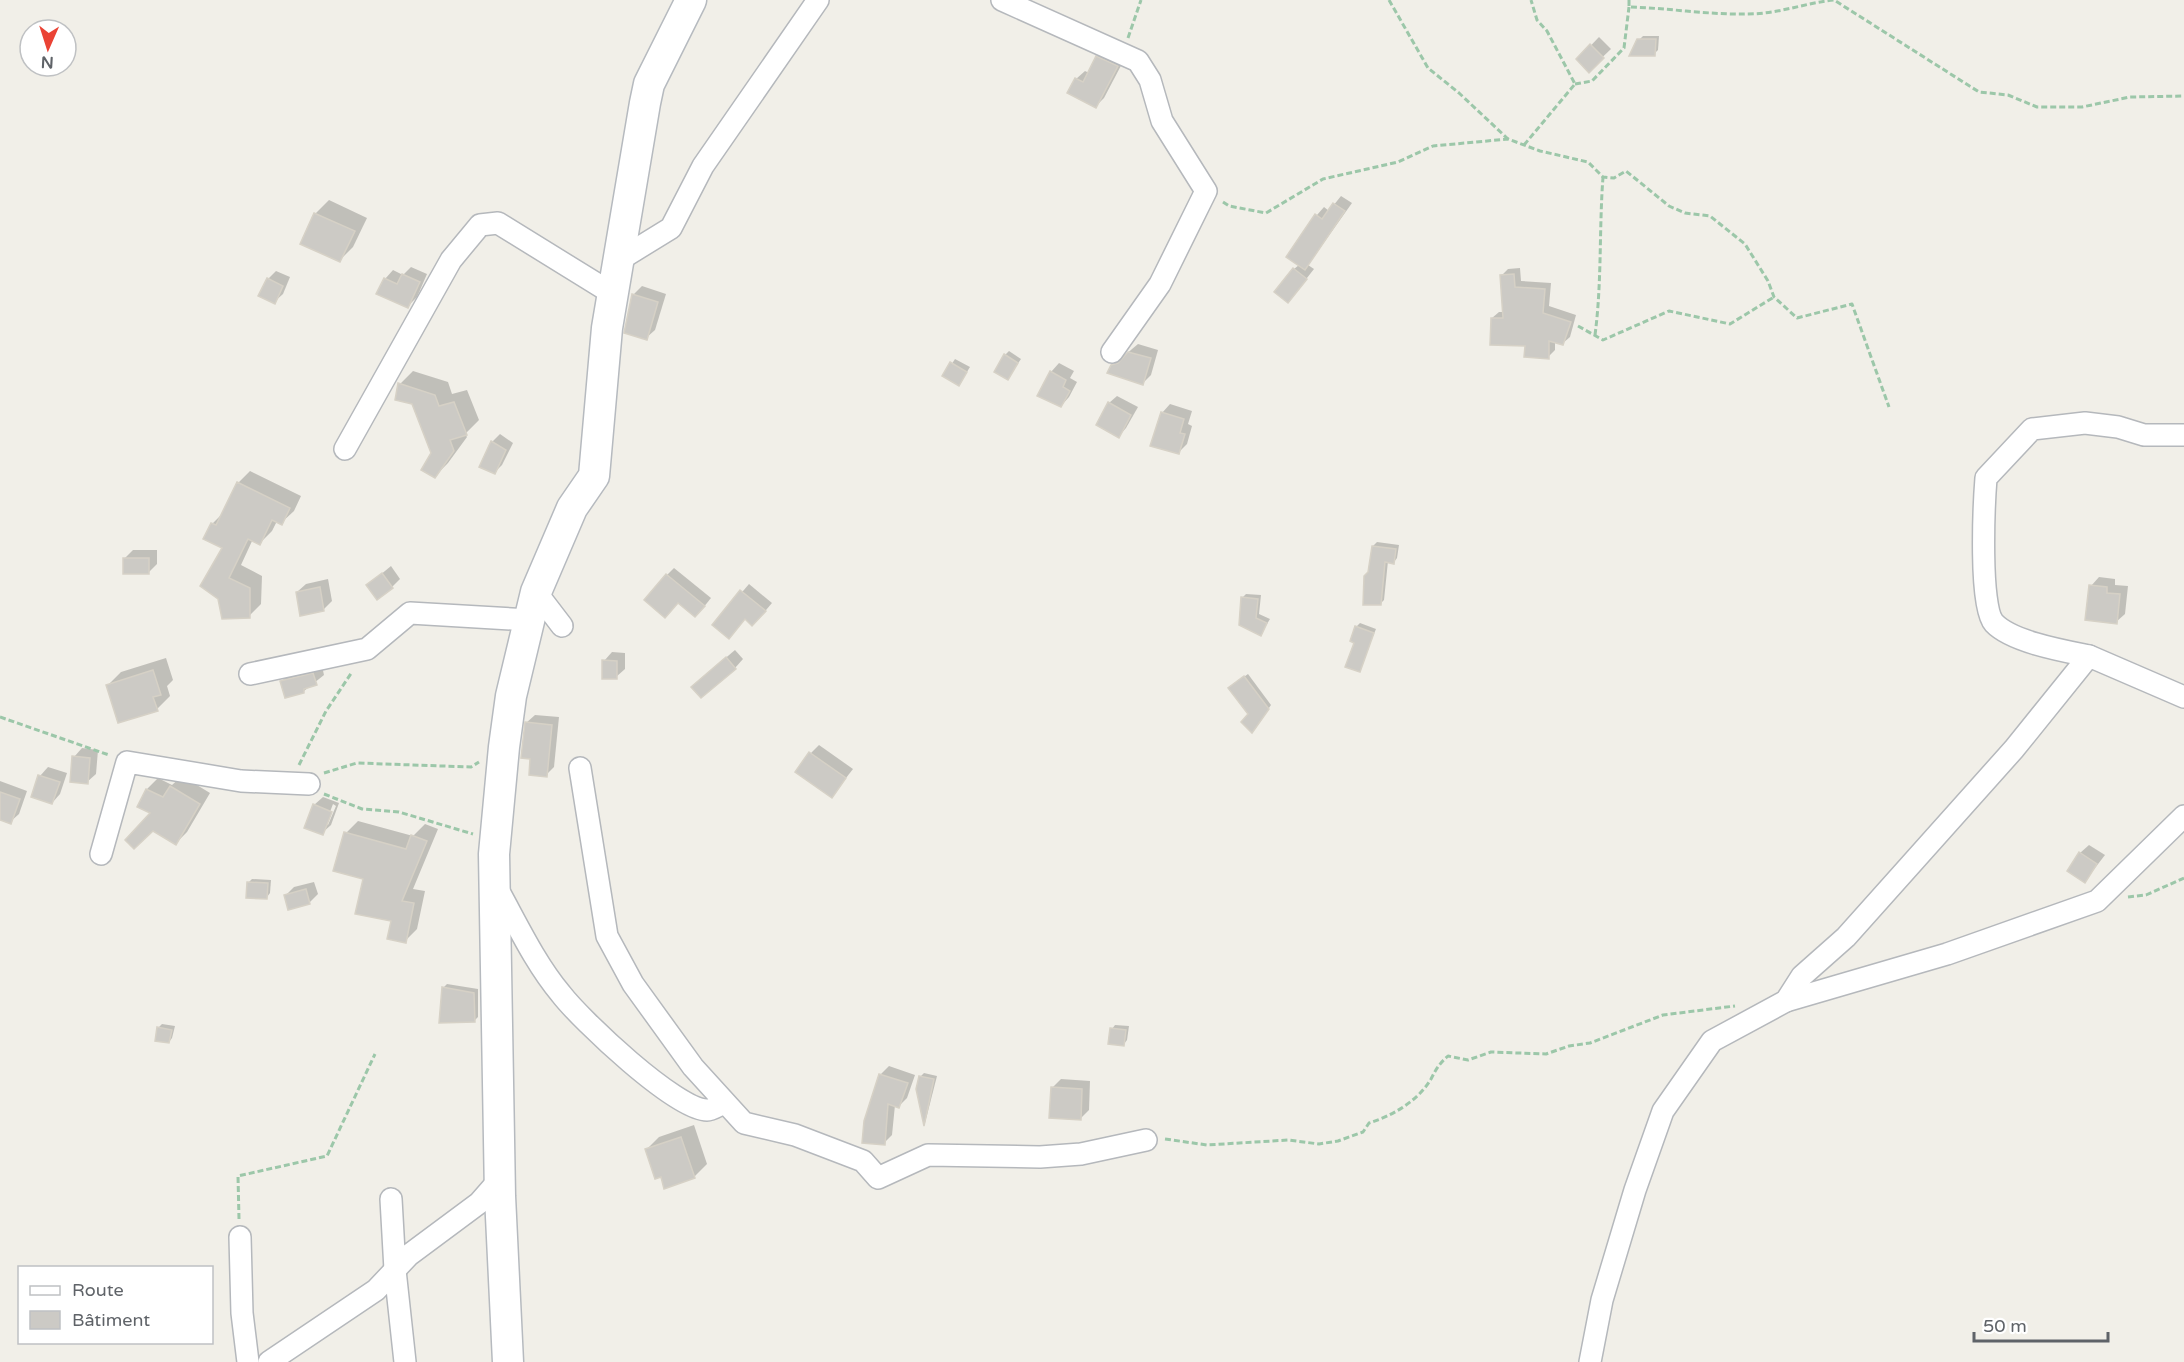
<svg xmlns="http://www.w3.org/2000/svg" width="2184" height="1362" viewBox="0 0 2184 1362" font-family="'Varela Round',sans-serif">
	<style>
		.shadow { fill: #0003; fill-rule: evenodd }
		.building { fill: #cccac5; stroke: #d6d1c6; stroke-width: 1.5 }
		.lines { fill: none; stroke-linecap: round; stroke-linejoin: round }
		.street-casing { stroke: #b5b8bc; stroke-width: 24 }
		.secondary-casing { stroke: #b6babf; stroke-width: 33 }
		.path { stroke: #9cc7a9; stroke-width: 3; stroke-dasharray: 6 3; stroke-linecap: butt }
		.street { stroke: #fff; stroke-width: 21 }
		.secondary { stroke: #fff; stroke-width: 30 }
	</style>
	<rect width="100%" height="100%" fill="#f1efe8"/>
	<g class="shadow">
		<path d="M 1643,36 L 1659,36 L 1658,50 L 1654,54 L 1639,40 Z"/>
		<path d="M 1599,37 L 1611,49 L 1589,70 L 1578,59 Z"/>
		<path d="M 1105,48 L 1125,58 L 1104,98 L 1096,106 L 1076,79 L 1085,71 L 1089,73 L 1097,57 Z"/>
		<path d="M 1341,196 L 1352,203 L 1308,265 L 1314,269 L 1296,292 L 1294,269 L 1299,265 L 1317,215 L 1324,207 L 1329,211 Z"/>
		<path d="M 329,200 L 367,218 L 353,247 L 340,260 L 302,243 L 316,213 Z"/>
		<path d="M 411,267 L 427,274 L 417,297 L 408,306 L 385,279 L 393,270 L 403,275 Z"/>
		<path d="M 1520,268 L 1521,281 L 1551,283 L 1549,306 L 1576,315 L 1570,337 L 1563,343 L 1555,341 L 1555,350 L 1548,357 L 1526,344 L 1492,318 L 1499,312 L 1504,312 L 1501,276 L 1508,269 Z"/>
		<path d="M 276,271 L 290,277 L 283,294 L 274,302 L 268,279 Z"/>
		<path d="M 642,286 L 666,294 L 655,330 L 646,338 L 633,295 Z"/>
		<path d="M 1138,344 L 1158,350 L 1151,375 L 1143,383 L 1112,366 Z"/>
		<path d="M 1009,351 L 1021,359 L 1008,378 L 1005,355 Z"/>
		<path d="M 955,359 L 970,367 L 962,380 L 944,376 Z"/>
		<path d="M 1059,363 L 1074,371 L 1070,378 L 1077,382 L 1069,397 L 1061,406 L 1051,372 Z"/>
		<path d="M 413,371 L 448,382 L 452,394 L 467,390 L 479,420 L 465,434 L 467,437 L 448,463 L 435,476 L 433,454 L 413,402 L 400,384 Z"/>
		<path d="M 1117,396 L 1138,407 L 1126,428 L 1119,436 L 1109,403 Z"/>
		<path d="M 1170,404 L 1192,411 L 1188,424 L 1192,426 L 1187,444 L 1179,452 L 1162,413 Z"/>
		<path d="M 500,434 L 513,443 L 502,465 L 495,472 L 481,466 L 493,441 Z"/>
		<path d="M 250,471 L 301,496 L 294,511 L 281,523 L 277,521 L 272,531 L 260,543 L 253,539 L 241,565 L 262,576 L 261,604 L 249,616 L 223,617 L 225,547 L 212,524 L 224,512 L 238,483 Z"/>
		<path d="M 1377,542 L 1399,545 L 1397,558 L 1394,562 L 1388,561 L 1384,600 L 1380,604 L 1370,572 L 1373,546 Z"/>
		<path d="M 133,550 L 157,550 L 157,564 L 148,573 L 125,558 Z"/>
		<path d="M 391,566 L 400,579 L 392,587 L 368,585 Z"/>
		<path d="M 674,568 L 711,598 L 703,608 L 667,575 Z"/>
		<path d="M 2099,577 L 2115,579 L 2115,585 L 2128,586 L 2125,614 L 2116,622 L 2091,586 Z"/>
		<path d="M 328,579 L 332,601 L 323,610 L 297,592 L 306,584 Z"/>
		<path d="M 749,584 L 772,603 L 760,617 L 714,625 Z"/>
		<path d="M 1246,594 L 1261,595 L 1259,614 L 1270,619 L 1261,634 L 1242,598 Z"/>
		<path d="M 1360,623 L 1376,629 L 1359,670 L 1356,642 L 1356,627 Z"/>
		<path d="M 735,650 L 743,659 L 735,668 L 702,678 Z"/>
		<path d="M 612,652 L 625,653 L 625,669 L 616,677 L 604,661 Z"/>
		<path d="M 166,658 L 173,680 L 167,686 L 170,696 L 157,709 L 108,685 L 121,672 Z"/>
		<path d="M 322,666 L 324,675 L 304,691 L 282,681 L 290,673 Z"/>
		<path d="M 1248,674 L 1271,705 L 1256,727 L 1234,684 Z"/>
		<path d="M 535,715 L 559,717 L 554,767 L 546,775 L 532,757 L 526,723 Z"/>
		<path d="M 819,745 L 853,769 L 832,796 L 811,753 Z"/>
		<path d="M 82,748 L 98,750 L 96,774 L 87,782 L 74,757 Z"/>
		<path d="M 48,767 L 67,773 L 60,794 L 52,803 L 40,776 Z"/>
		<path d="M 182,776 L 210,793 L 187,832 L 176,843 L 153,813 L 147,789 L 158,778 L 172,785 Z"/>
		<path d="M 0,781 L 27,791 L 19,814 L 10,822 L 0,818 Z"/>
		<path d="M 323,797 L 339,803 L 331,825 L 322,833 L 314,805 ZM 333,804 L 336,806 L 328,825 L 325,825 Z"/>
		<path d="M 358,821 L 413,836 L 425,824 L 438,829 L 413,889 L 425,891 L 417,929 L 405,941 L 364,878 L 346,833 Z"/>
		<path d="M 2089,845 L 2105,855 L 2085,881 L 2080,853 Z"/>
		<path d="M 252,879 L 271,880 L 270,893 L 267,897 L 249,882 Z"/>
		<path d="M 314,882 L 318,894 L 309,903 L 286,895 L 294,887 Z"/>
		<path d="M 447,984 L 478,989 L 478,1017 L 474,1021 L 443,988 Z"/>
		<path d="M 162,1024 L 175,1026 L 172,1038 L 169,1042 L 158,1028 Z"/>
		<path d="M 1115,1025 L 1129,1026 L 1127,1040 L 1124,1044 L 1112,1029 Z"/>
		<path d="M 889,1066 L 915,1075 L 907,1098 L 899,1106 L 895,1105 L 892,1135 L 884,1143 L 865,1121 L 881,1074 Z"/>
		<path d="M 924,1073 L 937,1076 L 925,1123 L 918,1089 L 920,1077 Z"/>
		<path d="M 1061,1079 L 1090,1081 L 1089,1110 L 1081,1118 L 1052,1088 Z"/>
		<path d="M 694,1125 L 707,1164 L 694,1177 L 662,1175 L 646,1150 L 659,1137 Z"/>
	</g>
	<g class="building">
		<path d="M 1637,39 L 1656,39 L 1655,56 L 1629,56 Z"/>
		<path d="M 1590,44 L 1604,58 L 1589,73 L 1576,59 Z"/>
		<path d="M 1096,56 L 1118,66 L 1096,108 L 1067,93 L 1075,78 L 1083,82 Z"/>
		<path d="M 1333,203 L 1345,211 L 1305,270 L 1286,257 L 1315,214 L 1322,219 Z"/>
		<path d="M 314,213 L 355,231 L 340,262 L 300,244 Z"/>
		<path d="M 1293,268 L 1307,279 L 1288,303 L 1274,292 Z"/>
		<path d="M 402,274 L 420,282 L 408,308 L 376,294 L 384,278 L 397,284 Z"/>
		<path d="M 1514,274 L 1515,287 L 1545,289 L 1543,313 L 1571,322 L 1563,345 L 1549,341 L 1549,359 L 1524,357 L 1525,346 L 1490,345 L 1491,318 L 1503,318 L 1500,275 Z"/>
		<path d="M 267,278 L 283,286 L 275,304 L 258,296 Z"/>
		<path d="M 632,294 L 658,302 L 647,340 L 624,333 Z"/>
		<path d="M 1128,352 L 1151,358 L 1143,385 L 1107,373 L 1111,365 L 1118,363 Z"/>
		<path d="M 1004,354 L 1018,363 L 1008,380 L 994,372 Z"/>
		<path d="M 950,362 L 967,372 L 959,386 L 942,376 Z"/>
		<path d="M 1050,371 L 1066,380 L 1063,387 L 1070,391 L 1061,407 L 1037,396 Z"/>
		<path d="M 398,383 L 435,395 L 439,406 L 454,402 L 467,435 L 450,440 L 454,451 L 435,478 L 421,470 L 431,453 L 412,404 L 395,400 Z"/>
		<path d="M 1108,402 L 1131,415 L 1119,438 L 1096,425 Z"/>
		<path d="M 1161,412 L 1184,419 L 1180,433 L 1185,434 L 1179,454 L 1150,446 Z"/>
		<path d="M 491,441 L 506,450 L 495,474 L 479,467 Z"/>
		<path d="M 237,482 L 290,508 L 282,525 L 272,520 L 260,545 L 248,539 L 229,578 L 250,588 L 250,618 L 222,619 L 218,599 L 200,586 L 222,548 L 203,539 L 211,523 L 216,525 Z"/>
		<path d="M 1372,546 L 1396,549 L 1394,564 L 1385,562 L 1381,605 L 1363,605 L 1364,576 L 1368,572 Z"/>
		<rect x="123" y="558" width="26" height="16"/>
		<path d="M 382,573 L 393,588 L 377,600 L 366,585 Z"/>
		<path d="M 666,574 L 705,606 L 695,617 L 678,603 L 665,618 L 644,600 Z"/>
		<path d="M 2089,585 L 2107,587 L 2107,593 L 2120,594 L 2117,624 L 2085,620 Z"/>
		<path d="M 320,587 L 324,611 L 300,616 L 296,592 Z"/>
		<path d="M 740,590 L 766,611 L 752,626 L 745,619 L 729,639 L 712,625 Z"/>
		<path d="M 1241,597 L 1258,599 L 1256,618 L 1267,623 L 1261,636 L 1239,625 Z"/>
		<path d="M 1355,626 L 1374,633 L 1360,672 L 1345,667 L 1354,643 L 1350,641 Z"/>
		<path d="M 726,657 L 736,669 L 701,698 L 691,687 Z"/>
		<path d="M 602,660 L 617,661 L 617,679 L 602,679 Z"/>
		<path d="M 153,670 L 161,695 L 153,697 L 158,711 L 118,723 L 106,685 Z"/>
		<path d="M 313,673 L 317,685 L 304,689 L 304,693 L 285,698 L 280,681 Z"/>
		<path d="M 1244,676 L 1269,709 L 1252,733 L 1241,722 L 1248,714 L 1228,688 Z"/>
		<path d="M 525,722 L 552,725 L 547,777 L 529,775 L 530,759 L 521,758 Z"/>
		<path d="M 809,752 L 846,778 L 832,798 L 795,772 Z"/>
		<path d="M 72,756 L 90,758 L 88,784 L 70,782 Z"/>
		<path d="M 38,775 L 60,782 L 52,804 L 31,797 Z"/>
		<path d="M 170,786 L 200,804 L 176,845 L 153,831 L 134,849 L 125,840 L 150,813 L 137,807 L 146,789 L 163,797 Z"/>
		<path d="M 0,792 L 20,799 L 11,824 L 0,820 Z"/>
		<path d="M 313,804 L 332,812 L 323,835 L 304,828 Z"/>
		<path d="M 344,832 L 406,849 L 411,835 L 427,841 L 402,901 L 414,903 L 406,943 L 387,939 L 391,921 L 355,914 L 363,879 L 333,871 Z"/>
		<path d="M 2079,852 L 2097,864 L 2085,883 L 2067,871 Z"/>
		<path d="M 247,882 L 268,883 L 267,899 L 246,898 Z"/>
		<path d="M 306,889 L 310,904 L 288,910 L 284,895 Z"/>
		<path d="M 442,987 L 474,993 L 475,1022 L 439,1023 Z"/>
		<path d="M 157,1027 L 172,1030 L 169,1043 L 155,1041 Z"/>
		<path d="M 1110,1028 L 1126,1030 L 1124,1046 L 1108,1044 Z"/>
		<path d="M 879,1074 L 908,1083 L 899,1108 L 888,1104 L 885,1145 L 862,1143 L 864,1121 Z"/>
		<path d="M 919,1076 L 934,1079 L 924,1126 L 916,1089 Z"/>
		<path d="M 1051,1087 L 1082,1089 L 1081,1120 L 1049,1118 Z"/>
		<path d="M 681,1137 L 695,1178 L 664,1189 L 661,1177 L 655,1179 L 645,1149 Z"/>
	</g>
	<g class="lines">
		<defs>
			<g id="street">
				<path d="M 1002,0 L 1138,61 L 1150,80 L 1162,121 L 1206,191 L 1160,284 L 1112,352"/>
				<path d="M 619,260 L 671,228 L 703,166 L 818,0"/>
				<path d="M 345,449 L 451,260 L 480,225 L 498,223 L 613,294"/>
				<path d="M 536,592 L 562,626"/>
				<path d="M 2089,656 C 2064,651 2012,642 1994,623 C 1979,607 1984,503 1986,478 L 2032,429 L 2085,423 L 2118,427 L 2144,435 L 2184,435"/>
				<path d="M 250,674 L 367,649 L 410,613 L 529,620"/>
				<path d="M 580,768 L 607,936 L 633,984 L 693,1067 L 744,1123 L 795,1135 L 863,1161 L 878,1178 L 928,1155 L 1040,1157 L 1081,1154 L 1146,1140"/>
				<path d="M 101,854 L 127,762 L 241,781 L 309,784"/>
				<path d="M 497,888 C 517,924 535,963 561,994 C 581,1020 676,1110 707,1110 C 712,1110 719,1105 724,1103"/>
				<path d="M 1786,1001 L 1947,954 L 2097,901 L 2184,816"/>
				<path d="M 391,1199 L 395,1270 L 405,1362"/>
				<path d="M 240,1237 L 242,1313 L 248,1362"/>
				<path d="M 269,1362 L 376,1290 L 409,1255 L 479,1203 L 500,1179"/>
				<path d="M 1590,1362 L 1602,1300 L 1635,1190 L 1663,1111 L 1712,1041 L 1786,1001 L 1802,976 L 1846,937 L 2014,749 L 2089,656 L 2184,697"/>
			</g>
			<path id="secondary" d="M 508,1362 L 500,1196 L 494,854 L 504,747 L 511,696 L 536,592 L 572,508 L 594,476 L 607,328 L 645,103 L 649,84 L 691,0"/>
		</defs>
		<use href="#street" class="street-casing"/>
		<use href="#secondary" class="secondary-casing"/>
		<g class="path">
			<path d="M 1389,0 L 1428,68 L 1459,93 L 1508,139"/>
			<path d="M 1629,0 L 1629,7 C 1668,8 1709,15 1748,14 C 1778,14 1805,3 1834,0 L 1979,92 L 2008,95 L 2037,107 L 2082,107 L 2130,97 L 2184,96"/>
			<path d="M 1128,38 L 1141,0"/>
			<path d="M 1575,84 L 1592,81 L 1624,48 L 1629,7"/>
			<path d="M 1524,145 L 1575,84 L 1547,31 L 1537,20 L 1531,0"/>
			<path d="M 1223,202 L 1229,206 L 1266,213 L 1323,179 L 1398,162 L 1433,146 L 1508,139 L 1540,151 L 1588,162 L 1603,177 L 1614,178 L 1626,171 L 1669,206 L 1685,213 L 1710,216 L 1745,244 L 1768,281 L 1774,297 L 1797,318 L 1852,304 L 1889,407"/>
			<path d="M 1578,326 L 1603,340 L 1669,311 L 1730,324 L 1774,297"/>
			<path d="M 1595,335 C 1602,282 1599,230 1603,177"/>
			<path d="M 0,717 L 109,755"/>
			<path d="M 299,765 L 326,711 L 352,672"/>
			<path d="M 324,773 L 357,763 L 471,767 L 479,762"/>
			<path d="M 324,794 L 362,809 L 399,812 L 473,834"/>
			<path d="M 2128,897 L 2146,895 L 2184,878"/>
			<path d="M 1165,1139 L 1207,1145 L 1288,1140 L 1319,1144 L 1338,1141 L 1363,1132 L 1369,1123 C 1392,1116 1418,1101 1431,1079 C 1436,1069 1439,1064 1448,1056 L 1468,1060 L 1491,1052 L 1546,1054 L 1569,1046 L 1590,1043 L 1663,1015 L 1735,1006"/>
			<path d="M 239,1219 L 238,1176 L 327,1156 L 375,1054"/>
		</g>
		<use href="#street" class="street"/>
		<use href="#secondary" class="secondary"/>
	</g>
	<rect x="18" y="1266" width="195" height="78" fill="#ffffff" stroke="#bfc1c3" stroke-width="1.5"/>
	<rect x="30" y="1286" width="30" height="9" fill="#ffffff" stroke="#bfc1c3" stroke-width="1.5"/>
	<text x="72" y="1296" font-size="18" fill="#5f6368">Route</text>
	<rect x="30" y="1311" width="30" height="18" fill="#cccac5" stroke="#bfc1c3" stroke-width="1.5"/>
	<text x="72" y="1326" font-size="18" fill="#5f6368">Bâtiment</text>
	<g transform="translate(48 48) rotate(183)"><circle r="28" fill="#ffffff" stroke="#bfc1c3" stroke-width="1.5"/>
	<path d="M0-4.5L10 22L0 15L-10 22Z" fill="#ea4335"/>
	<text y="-9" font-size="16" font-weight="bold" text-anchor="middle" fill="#5f6368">N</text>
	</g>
	<path d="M1974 1332v9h134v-9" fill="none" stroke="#5f6368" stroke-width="3"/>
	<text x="1983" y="1332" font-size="18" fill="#5f6368" stroke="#ffffff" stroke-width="4.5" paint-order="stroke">50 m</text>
</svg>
